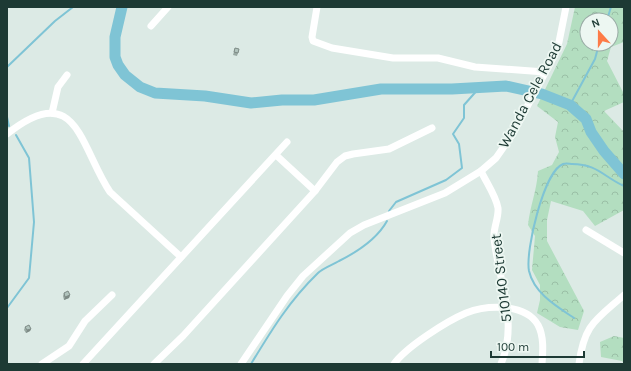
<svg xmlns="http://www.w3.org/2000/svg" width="631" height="371" viewBox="0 0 631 371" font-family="Karla,sans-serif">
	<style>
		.forest { fill: url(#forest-crowns); fill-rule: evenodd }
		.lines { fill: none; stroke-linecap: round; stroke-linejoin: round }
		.stream { stroke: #7fc4d5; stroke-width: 2 }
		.river { stroke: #7fc4d5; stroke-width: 11 }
		.street { stroke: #fff; stroke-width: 7 }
		.wall { fill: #99a9a3 }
		.shaded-wall { fill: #7d8a85 }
		.building { fill: #b2c5be; stroke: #7d8a85 }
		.labels { text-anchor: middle; stroke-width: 3.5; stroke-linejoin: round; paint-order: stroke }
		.street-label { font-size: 15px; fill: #1d3a34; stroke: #edf7f2 }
	</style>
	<defs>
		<pattern id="forest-crowns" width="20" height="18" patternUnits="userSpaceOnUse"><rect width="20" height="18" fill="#b3dec0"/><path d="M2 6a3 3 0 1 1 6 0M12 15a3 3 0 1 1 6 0" fill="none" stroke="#9abfa6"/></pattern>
	</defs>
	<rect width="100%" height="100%" fill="#dceae5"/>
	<g class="forest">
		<path d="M 575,7 L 624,7 L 624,42 L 611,47 L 607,61 L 624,94 L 624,102 L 604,111 L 624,132 L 624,210 L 595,226 L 583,211 L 551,201 L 547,220 L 547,241 L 584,311 L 578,330 L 560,327 L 537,313 L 540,300 L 540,285 L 532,270 L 535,236 L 528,225 C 530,206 537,190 538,171 L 552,165 L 559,152 L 555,137 L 558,122 L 537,106 L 567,44 ZM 587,20 L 611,20 L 611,44 L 587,44 Z"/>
		<path d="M 614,336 L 624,338 L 624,364 L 622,361 L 601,357 L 600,342 Z"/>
	</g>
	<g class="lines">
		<g class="stream">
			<path d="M 607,20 L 611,7"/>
			<path d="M 7,67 L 55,21 L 73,7"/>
			<path d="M 570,105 L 595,59 L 599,44"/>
			<path d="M 7,117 L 9,126"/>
			<path d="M 389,211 L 396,202 L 446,180 L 462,168 L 459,144 L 453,134 L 464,118 L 464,105 L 480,87"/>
			<path d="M 7,308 L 29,278 L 34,222 L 29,158 L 16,135"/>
			<path d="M 574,318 C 556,306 534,293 529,271 C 525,251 544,171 563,164 C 566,163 570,164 572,164 C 597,164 604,177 624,186"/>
			<path d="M 251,364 C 271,331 289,301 318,273 C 323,268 332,265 339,261 C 357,252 377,239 387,221"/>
		</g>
		<path class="river" d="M 122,7 L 115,37 L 115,57 L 118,65 L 125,75 L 140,87 L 155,93 L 205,96 L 251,103 L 282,100 L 314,100 L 381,89 L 452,89 L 506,86 L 542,94 L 570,105 L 586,119 L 591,132 L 604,151 L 624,174"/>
		<g class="street">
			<path d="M 317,7 L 312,37 L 313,41 L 332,48 L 393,58 L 438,58 L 475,67 L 545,72"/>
			<path d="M 151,26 L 168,7"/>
			<path d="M 52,113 L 58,87 L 67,75"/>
			<path d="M 7,134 C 77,78 80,147 110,192 L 181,257"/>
			<path d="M 276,155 L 315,191"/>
			<path d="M 481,171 C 486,182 496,196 498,208 C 499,218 493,228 494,238 C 498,279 519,322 501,364"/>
			<path d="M 586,230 L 624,253"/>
			<path d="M 42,364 L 69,346 L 85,321 L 112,295"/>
			<path d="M 83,364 L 287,142"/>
			<path d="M 154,364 L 183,336 L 315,191 L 337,162 L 345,156 L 353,154 L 389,149 L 432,128"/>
			<path d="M 241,364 L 287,296 L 303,276 L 350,233 L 364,225 L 445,193 L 481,171 L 496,158 L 512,135 L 554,56 L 559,42 L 566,7"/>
			<path d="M 394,364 C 406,347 447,321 466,313 C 487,305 525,303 538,325 C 544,336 543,351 542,364"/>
			<path d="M 579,364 C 584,324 596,320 624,295"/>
		</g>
	</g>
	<g class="wall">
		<path d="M 235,48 L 238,53 L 237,56 L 233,55 Z"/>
		<path d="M 64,293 L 70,295 L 69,298 L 64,300 L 63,296 Z"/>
		<path d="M 25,327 L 31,329 L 30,331 L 26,333 L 24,330 Z"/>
	</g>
	<g class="shaded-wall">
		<path d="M 70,295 L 69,298 L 64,300 L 65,297 Z"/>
		<path d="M 31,329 L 30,331 L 26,333 L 27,330 Z"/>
	</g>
	<g class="building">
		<path d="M 235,48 L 239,49 L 238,53 L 234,52 Z"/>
		<path d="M 68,291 L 70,295 L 65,297 L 64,293 Z"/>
		<path d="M 29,325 L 31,329 L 27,330 L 25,327 Z"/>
	</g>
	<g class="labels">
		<g class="street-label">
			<text transform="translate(530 95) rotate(-62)" y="5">Wanda Cele Road</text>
			<text transform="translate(501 278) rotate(-97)" y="5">510140 Street</text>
		</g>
	</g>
	<rect width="631" height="371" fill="none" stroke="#1d3a34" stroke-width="16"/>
	<g transform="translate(599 32) rotate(339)"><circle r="19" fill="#edf7f2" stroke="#9aaba6"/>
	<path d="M0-3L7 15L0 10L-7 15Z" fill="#fd7b47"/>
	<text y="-6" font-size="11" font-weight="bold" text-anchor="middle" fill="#1d3a34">N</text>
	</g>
	<path d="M491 351v6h93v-6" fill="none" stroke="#1d3a34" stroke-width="2"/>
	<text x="497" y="351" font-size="12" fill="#1d3a34" stroke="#edf7f2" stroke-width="3" paint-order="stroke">100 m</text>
</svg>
